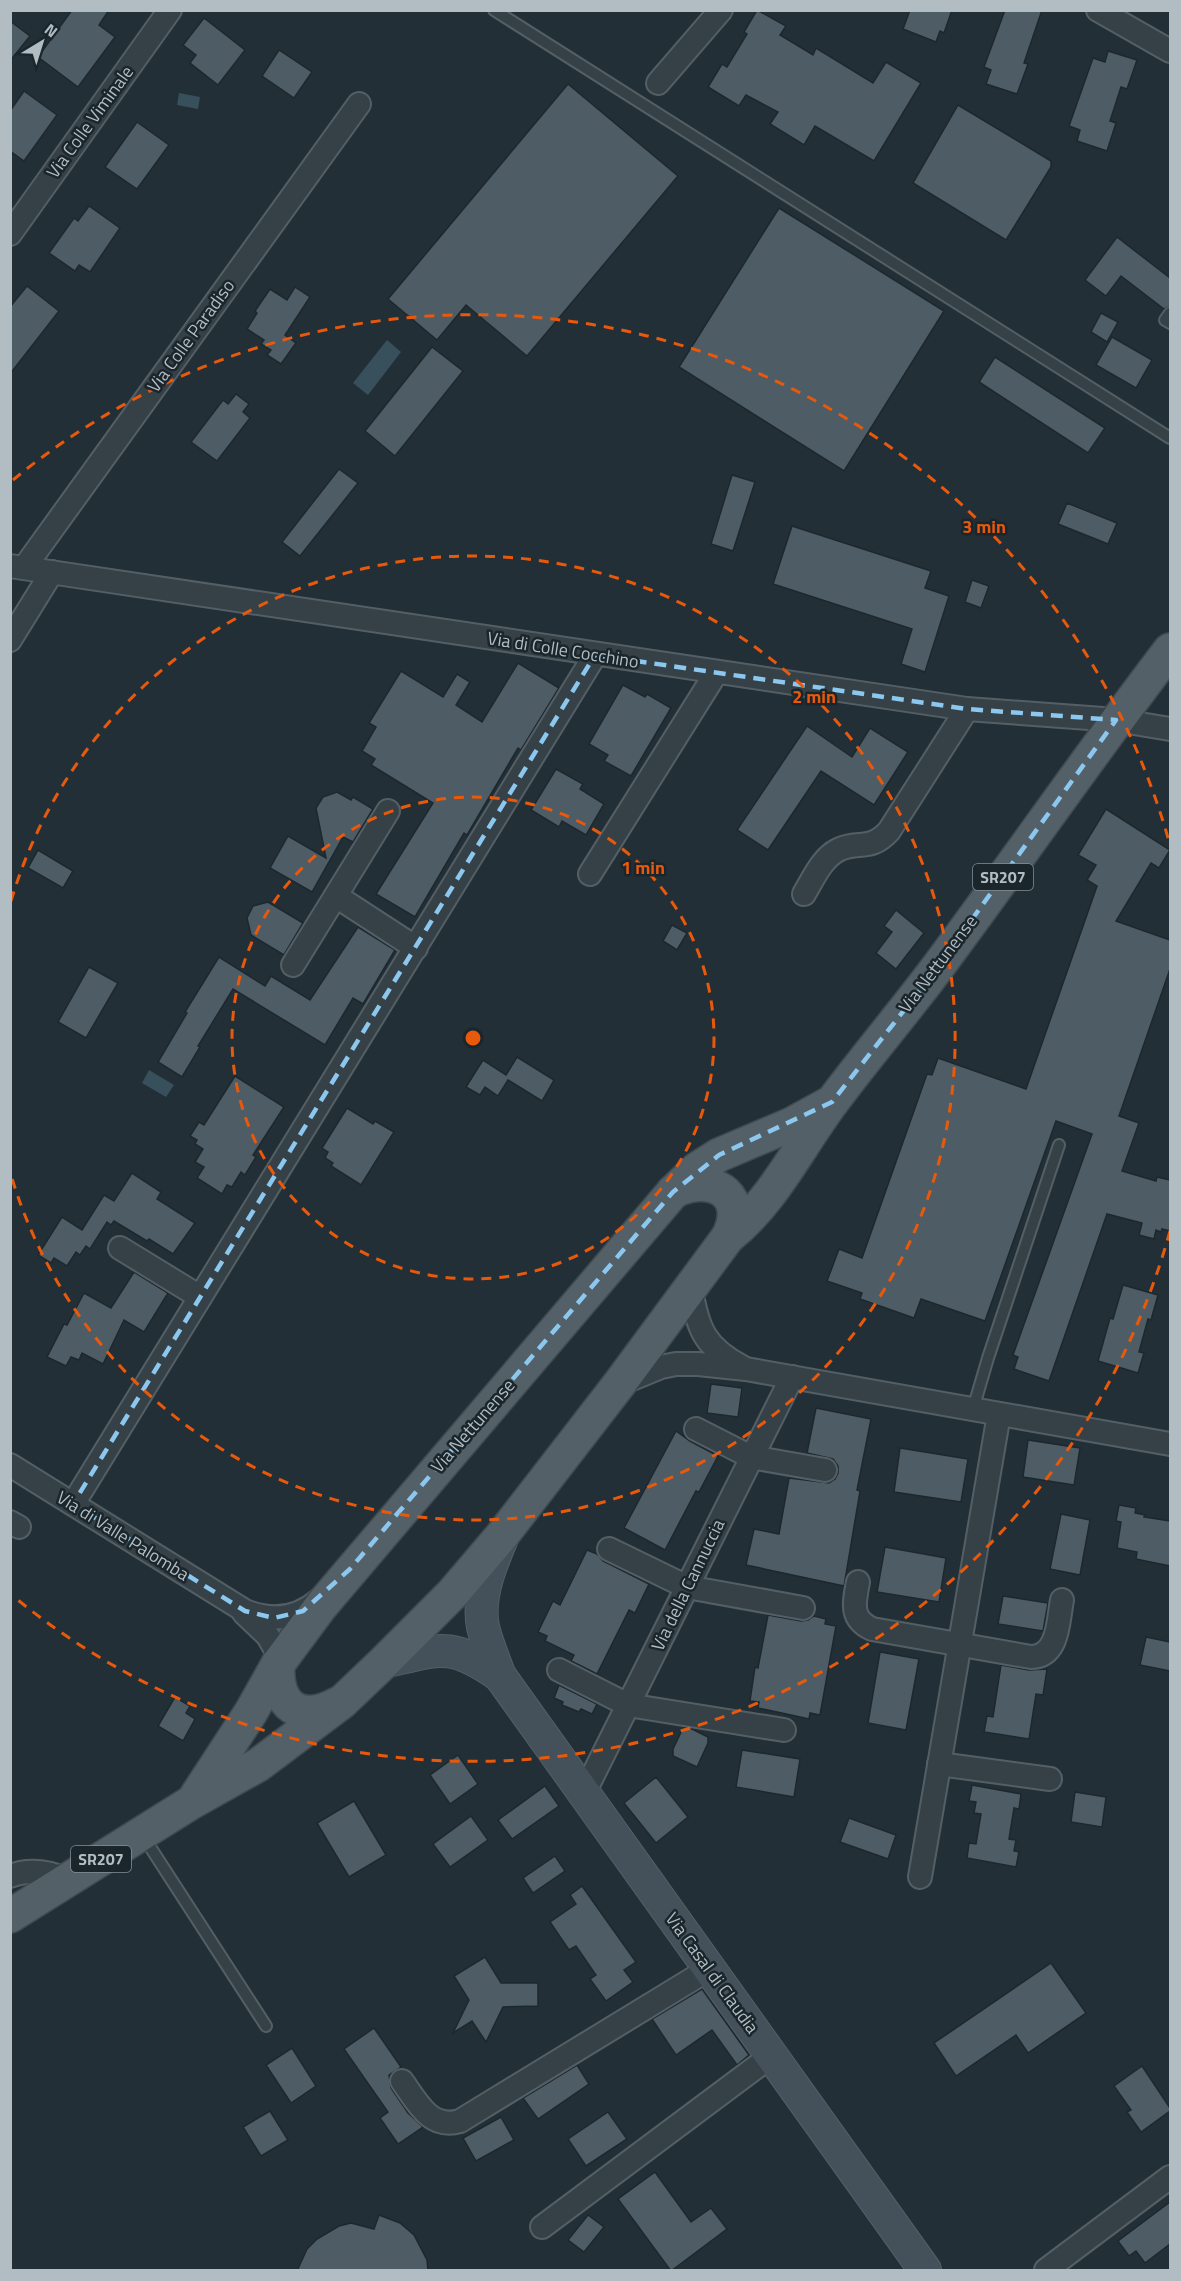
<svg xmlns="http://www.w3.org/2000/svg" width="1181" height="2281" viewBox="0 0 1181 2281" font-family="'Titillium Web',sans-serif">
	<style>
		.water { fill: #384f5c }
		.building { fill: #4e5c65; stroke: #1d282e; stroke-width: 1.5 }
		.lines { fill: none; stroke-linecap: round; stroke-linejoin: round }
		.lane-casing { stroke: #545f65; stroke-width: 14 }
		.street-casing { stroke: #545f65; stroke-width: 26 }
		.secondary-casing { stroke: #545f65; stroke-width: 34 }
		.primary-casing { stroke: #3f4a50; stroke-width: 36 }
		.lane { stroke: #364147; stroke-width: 10 }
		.street { stroke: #364147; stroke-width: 22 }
		.secondary { stroke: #44515a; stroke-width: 32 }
		.primary { stroke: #546067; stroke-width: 33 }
		.marked { fill: none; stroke: #8bc7ee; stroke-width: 4.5; stroke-dasharray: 12 8; stroke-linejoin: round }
		.ring { fill: none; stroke: #e8590c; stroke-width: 3; stroke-dasharray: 10 8 }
		.labels { text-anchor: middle; stroke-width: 5; stroke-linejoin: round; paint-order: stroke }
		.shield { fill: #1b262c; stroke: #848f96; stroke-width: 1.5 }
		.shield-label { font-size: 16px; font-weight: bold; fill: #b1bcc3 }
		.street-label { font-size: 18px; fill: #b1bcc3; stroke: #1b262c }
		.centre { fill: #e8590c; stroke: #1b262c; stroke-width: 3 }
		.ring-label { font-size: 18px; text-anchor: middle; font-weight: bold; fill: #e8590c; stroke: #1b262c; stroke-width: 5; stroke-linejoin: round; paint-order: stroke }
	</style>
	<rect width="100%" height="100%" fill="#232f36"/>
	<g class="water">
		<path d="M 179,93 L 200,97 L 198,109 L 177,105 Z"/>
		<path d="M 387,340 L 401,352 L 368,395 L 353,383 Z"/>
		<path d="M 149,1070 L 174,1085 L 166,1097 L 142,1083 Z"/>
	</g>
	<g class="building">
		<path d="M 72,10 L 109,10 L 99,25 L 115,37 L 78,87 L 38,57 Z"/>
		<path d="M 757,10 L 786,26 L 780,35 L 813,55 L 816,48 L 873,83 L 886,62 L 921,83 L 874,161 L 815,126 L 804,145 L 770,124 L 778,112 L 746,95 L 739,106 L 708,87 L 722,64 L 727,67 L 747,34 L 744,32 Z"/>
		<path d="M 910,10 L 952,10 L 944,33 L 940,31 L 936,42 L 903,29 Z"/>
		<path d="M 1005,10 L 1042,10 L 1024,63 L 1028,64 L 1017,94 L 986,84 L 991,70 L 984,67 Z"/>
		<path d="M 204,18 L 245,50 L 218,85 L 190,63 L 196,55 L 183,45 Z"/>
		<path d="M 10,21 L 30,36 L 10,61 Z"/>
		<path d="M 279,50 L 312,72 L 294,98 L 262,76 Z"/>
		<path d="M 1108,51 L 1137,60 L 1127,89 L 1121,87 L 1110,121 L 1116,123 L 1107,151 L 1077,141 L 1080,130 L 1069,126 L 1093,58 L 1105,62 Z"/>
		<path d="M 568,84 L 678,176 L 527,356 L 466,305 L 437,340 L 388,299 Z"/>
		<path d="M 24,91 L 57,115 L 24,161 L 10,151 L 10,111 Z"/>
		<path d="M 958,105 L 1051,161 L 1051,167 L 1006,240 L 913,183 Z"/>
		<path d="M 137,122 L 169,145 L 137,189 L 105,167 Z"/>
		<path d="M 89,206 L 120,228 L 90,272 L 79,265 L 75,271 L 49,253 L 74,218 L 78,221 Z"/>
		<path d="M 779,208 L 944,311 L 844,471 L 679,367 Z"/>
		<path d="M 1117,237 L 1170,278 L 1170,306 L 1164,309 L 1121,276 L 1106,296 L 1085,280 Z"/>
		<path d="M 27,286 L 59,311 L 10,374 L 10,307 Z"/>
		<path d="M 295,287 L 310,297 L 285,335 L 296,343 L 281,364 L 267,355 L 271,350 L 261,344 L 264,340 L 247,329 L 257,313 L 255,311 L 270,289 L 287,300 Z"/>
		<path d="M 1101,313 L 1118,322 L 1107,342 L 1091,332 Z"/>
		<path d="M 1112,337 L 1152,360 L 1136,388 L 1096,365 Z"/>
		<path d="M 432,347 L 463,371 L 395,456 L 365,431 Z"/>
		<path d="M 995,357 L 1105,428 L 1088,453 L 979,382 Z"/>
		<path d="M 236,394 L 249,404 L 243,412 L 250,418 L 217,461 L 191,442 L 223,400 L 228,404 Z"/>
		<path d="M 339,469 L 358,483 L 300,556 L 282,542 Z"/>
		<path d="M 732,475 L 755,482 L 733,551 L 711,544 Z"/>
		<path d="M 1067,503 L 1117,523 L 1108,544 L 1058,524 Z"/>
		<path d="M 792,526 L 931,571 L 925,588 L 949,596 L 925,672 L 901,664 L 912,629 L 773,584 Z"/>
		<path d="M 972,580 L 989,586 L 981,608 L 965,602 Z"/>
		<path d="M 518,663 L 559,688 L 521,750 L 518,748 L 467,835 L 464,833 L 415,917 L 376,894 L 433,803 L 371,765 L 375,759 L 362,751 L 376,727 L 369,723 L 401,671 L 443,697 L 457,674 L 470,682 L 456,705 L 482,722 Z"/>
		<path d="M 623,685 L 645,697 L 647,694 L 671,708 L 631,776 L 604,761 L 608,755 L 589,744 Z"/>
		<path d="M 807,726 L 852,757 L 870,728 L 908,752 L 874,805 L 821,771 L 768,850 L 737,830 Z"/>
		<path d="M 556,769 L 583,784 L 580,789 L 604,804 L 586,835 L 562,821 L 559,827 L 531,810 Z"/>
		<path d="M 337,792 L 351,800 L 353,797 L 373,809 L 353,842 L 343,837 L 312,892 L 270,868 L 288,836 L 326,858 L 316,808 L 323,797 Z"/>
		<path d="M 1106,809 L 1170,850 L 1159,868 L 1151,863 L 1116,921 L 1170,940 L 1170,969 L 1119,1116 L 1139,1123 L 1122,1171 L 1156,1181 L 1157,1177 L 1170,1180 L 1170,1231 L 1162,1229 L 1161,1232 L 1156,1230 L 1154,1239 L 1139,1235 L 1142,1223 L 1107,1214 L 1049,1381 L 1014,1369 L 1018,1357 L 1013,1355 L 1092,1134 L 1056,1121 L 985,1321 L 921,1299 L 914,1318 L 860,1299 L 862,1293 L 827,1281 L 839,1249 L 862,1258 L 927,1074 L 932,1075 L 938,1058 L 1026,1089 L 1097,886 L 1087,880 L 1096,865 L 1078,855 Z"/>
		<path d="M 38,850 L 73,871 L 63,888 L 28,868 Z"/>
		<path d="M 268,902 L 303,923 L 284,955 L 251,935 L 247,918 L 253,906 Z"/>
		<path d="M 896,910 L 924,933 L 896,969 L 876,953 L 892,932 L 884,926 Z"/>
		<path d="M 672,925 L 687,933 L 677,950 L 663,941 Z"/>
		<path d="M 358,927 L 395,950 L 363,1004 L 353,998 L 325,1045 L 233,989 L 198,1046 L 200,1047 L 182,1077 L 158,1062 L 187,1013 L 185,1012 L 219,957 L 265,986 L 271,976 L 310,1000 Z"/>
		<path d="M 89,967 L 118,983 L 86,1038 L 58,1022 Z"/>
		<path d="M 517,1057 L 554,1080 L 542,1101 L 508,1080 L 498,1096 L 485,1087 L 480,1095 L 466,1087 L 483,1060 L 506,1075 Z"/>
		<path d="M 235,1076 L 284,1107 L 253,1155 L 256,1157 L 245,1175 L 241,1172 L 232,1187 L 227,1185 L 222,1194 L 197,1178 L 204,1167 L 195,1162 L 203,1149 L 195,1144 L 197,1140 L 190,1136 L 199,1122 L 204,1125 Z"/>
		<path d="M 347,1108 L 373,1124 L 375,1121 L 394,1132 L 361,1185 L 331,1166 L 333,1163 L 325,1158 L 328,1152 L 322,1148 Z"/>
		<path d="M 132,1173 L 161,1192 L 157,1199 L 195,1223 L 173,1254 L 149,1239 L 147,1241 L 114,1221 L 111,1225 L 107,1222 L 90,1249 L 86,1246 L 80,1255 L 76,1252 L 67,1266 L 54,1258 L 51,1263 L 38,1255 L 62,1217 L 82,1230 L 104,1195 L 114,1201 Z"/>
		<path d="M 134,1272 L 168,1293 L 144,1332 L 124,1320 L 103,1364 L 82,1353 L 79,1360 L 71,1357 L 66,1366 L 47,1357 L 64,1324 L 67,1325 L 84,1293 L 111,1308 Z"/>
		<path d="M 1123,1285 L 1158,1295 L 1151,1320 L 1148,1319 L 1139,1352 L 1144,1353 L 1138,1373 L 1098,1361 L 1110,1318 L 1113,1319 Z"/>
		<path d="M 711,1384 L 742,1388 L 738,1417 L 707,1413 Z"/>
		<path d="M 816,1408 L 871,1419 L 857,1490 L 860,1491 L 844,1586 L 746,1565 L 754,1529 L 779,1534 L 789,1478 L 829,1483 L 835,1479 L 838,1473 L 838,1466 L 833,1459 L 807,1453 Z"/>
		<path d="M 676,1431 L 690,1441 L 718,1456 L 699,1492 L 696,1491 L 665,1550 L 624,1528 Z"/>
		<path d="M 1028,1440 L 1080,1448 L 1074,1485 L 1023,1477 Z"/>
		<path d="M 900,1448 L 968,1459 L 961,1502 L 894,1492 Z"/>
		<path d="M 1119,1505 L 1136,1508 L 1135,1513 L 1145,1515 L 1144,1517 L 1170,1521 L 1170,1566 L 1136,1559 L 1137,1552 L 1117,1548 L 1121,1522 L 1116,1521 Z"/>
		<path d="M 1061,1514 L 1090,1520 L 1080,1575 L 1050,1569 Z"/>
		<path d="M 885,1547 L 946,1558 L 939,1602 L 877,1592 Z"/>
		<path d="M 587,1550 L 597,1554 L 603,1561 L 649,1584 L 635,1613 L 629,1610 L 597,1674 L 571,1661 L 574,1655 L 545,1641 L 547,1636 L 538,1632 L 553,1601 L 560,1605 Z"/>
		<path d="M 1003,1596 L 1048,1603 L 1043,1631 L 998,1624 Z"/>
		<path d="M 768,1615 L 801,1621 L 808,1620 L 814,1616 L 826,1619 L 825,1624 L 836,1626 L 820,1715 L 810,1713 L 809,1719 L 791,1715 L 758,1708 L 759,1702 L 750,1701 L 755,1667 L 758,1668 Z"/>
		<path d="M 1146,1637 L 1170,1642 L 1170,1671 L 1140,1665 Z"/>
		<path d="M 880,1652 L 919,1659 L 906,1730 L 868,1723 Z"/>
		<path d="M 1001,1665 L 1029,1670 L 1047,1669 L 1043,1695 L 1036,1694 L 1029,1739 L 984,1732 L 987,1716 L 993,1717 Z"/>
		<path d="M 559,1685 L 597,1704 L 592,1714 L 581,1709 L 579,1712 L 562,1705 L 563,1702 L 554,1698 Z"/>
		<path d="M 175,1697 L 190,1706 L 186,1713 L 195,1719 L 183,1741 L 158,1726 Z"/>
		<path d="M 683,1728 L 692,1729 L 708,1737 L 708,1743 L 697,1767 L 673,1756 L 673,1749 Z"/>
		<path d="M 742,1750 L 800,1759 L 794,1797 L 736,1787 Z"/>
		<path d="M 458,1755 L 478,1784 L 450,1804 L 430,1775 Z"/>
		<path d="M 656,1777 L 688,1817 L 656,1843 L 624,1803 Z"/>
		<path d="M 972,1785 L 1021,1794 L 1019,1809 L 1014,1808 L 1009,1839 L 1016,1840 L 1014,1851 L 1019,1852 L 1016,1867 L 967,1858 L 969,1843 L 976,1844 L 981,1814 L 974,1813 L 976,1802 L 969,1801 Z"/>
		<path d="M 545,1786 L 559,1806 L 512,1839 L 498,1820 Z"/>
		<path d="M 1075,1792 L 1106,1797 L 1102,1827 L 1071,1822 Z"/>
		<path d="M 354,1801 L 386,1855 L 349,1877 L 317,1823 Z"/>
		<path d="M 471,1816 L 488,1840 L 450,1867 L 433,1844 Z"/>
		<path d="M 849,1818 L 896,1835 L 888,1859 L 840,1842 Z"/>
		<path d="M 555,1856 L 565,1871 L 533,1893 L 523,1878 Z"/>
		<path d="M 582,1886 L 636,1962 L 624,1970 L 633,1982 L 606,2001 L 590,1979 L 596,1975 L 576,1946 L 569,1950 L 550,1922 L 576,1904 L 570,1895 Z"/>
		<path d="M 485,1957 L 501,1983 L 538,1983 L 538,2006 L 503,2007 L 486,2042 L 472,2021 L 453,2033 L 469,2000 L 454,1976 Z"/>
		<path d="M 1051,1963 L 1086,2013 L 1028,2053 L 1016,2035 L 956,2076 L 934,2043 Z"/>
		<path d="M 702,1989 L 749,2055 L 737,2065 L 712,2030 L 676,2055 L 652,2019 Z"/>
		<path d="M 374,2028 L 401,2067 L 389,2075 L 391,2088 L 408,2113 L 423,2127 L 398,2144 L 380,2118 L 388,2112 L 344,2049 Z"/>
		<path d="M 292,2048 L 316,2086 L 291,2103 L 266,2065 Z"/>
		<path d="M 577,2065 L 589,2084 L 538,2119 L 523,2098 Z"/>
		<path d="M 1142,2066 L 1170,2108 L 1170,2111 L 1141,2132 L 1127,2112 L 1131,2110 L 1114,2086 Z"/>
		<path d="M 270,2111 L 288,2140 L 261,2156 L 243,2127 Z"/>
		<path d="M 608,2112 L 627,2139 L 586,2166 L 568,2139 Z"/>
		<path d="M 501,2117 L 514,2140 L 476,2161 L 463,2138 Z"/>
		<path d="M 655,2172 L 691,2222 L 711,2208 L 727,2229 L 671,2271 L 618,2199 Z"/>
		<path d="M 1170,2202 L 1170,2244 L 1145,2263 L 1136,2251 L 1129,2256 L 1118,2241 Z"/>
		<path d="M 379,2215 L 400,2223 L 414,2235 L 427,2260 L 428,2271 L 297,2271 L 307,2249 L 317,2239 L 339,2226 L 351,2223 L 374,2229 Z"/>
		<path d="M 588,2215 L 604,2227 L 584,2252 L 568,2240 Z"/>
	</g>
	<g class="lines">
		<defs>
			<g id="lane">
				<path d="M 494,10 L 1170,438"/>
				<path d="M 1170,313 L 1165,320 L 1170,323"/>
				<path d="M 973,1409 L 988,1358 L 1059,1145"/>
				<path d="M 143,1836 L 266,2026"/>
			</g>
			<g id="street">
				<path d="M 1098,10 L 1170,51"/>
				<path d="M 658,83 L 721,10"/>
				<path d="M 10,234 L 170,10"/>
				<path d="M 10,566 L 967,709 L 1116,720 L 1170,729"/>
				<path d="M 24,568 L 359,104"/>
				<path d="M 10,640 L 52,572"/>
				<path d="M 590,874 L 716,673"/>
				<path d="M 804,894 C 813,879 822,858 838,850 C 858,840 870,852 889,831 L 967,709"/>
				<path d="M 336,896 L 416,948"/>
				<path d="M 293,965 L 388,811"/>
				<path d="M 120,1248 L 200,1297"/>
				<path d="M 691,1290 C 698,1330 705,1347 742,1367"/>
				<path d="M 622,1383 L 661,1367 L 676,1364 L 698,1364 L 746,1369 L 1170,1444"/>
				<path d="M 696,1429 L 751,1457 L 825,1470"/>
				<path d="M 10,1465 L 245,1611 C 272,1622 297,1619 319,1600"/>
				<path d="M 73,1504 L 595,655"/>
				<path d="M 10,1522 L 19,1527"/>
				<path d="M 609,1549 L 687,1587 L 803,1608"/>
				<path d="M 858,1582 C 854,1603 850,1619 872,1629 L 1031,1657 C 1059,1657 1058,1620 1062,1600"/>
				<path d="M 244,1613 L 268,1636 L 281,1659"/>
				<path d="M 559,1670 L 628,1705 L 784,1730"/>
				<path d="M 939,1764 L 1050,1779"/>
				<path d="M 584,1793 L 792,1377"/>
				<path d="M 10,1876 C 30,1868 50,1872 68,1880"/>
				<path d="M 920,1877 L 999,1414"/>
				<path d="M 402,2081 C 417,2102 430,2130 460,2121 L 709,1969"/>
				<path d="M 542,2227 L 771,2056"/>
				<path d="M 1046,2270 L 1170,2177"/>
			</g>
			<g id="secondary">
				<path d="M 503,1536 C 491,1564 477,1597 483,1627 C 487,1644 494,1660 500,1676 L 925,2270"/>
				<path d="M 384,1662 C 440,1649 450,1641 500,1676"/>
			</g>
			<g id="primary">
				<path d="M 728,1237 C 773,1202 799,1146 833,1101 C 865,1058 899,1018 931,976 C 1012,868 1088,757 1170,650"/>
				<path d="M 278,1664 C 275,1706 300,1724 337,1704"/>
				<path d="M 195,1798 L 251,1712 L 278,1664 L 321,1606 L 673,1192 L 697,1169 L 719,1155 L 792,1124 L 832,1102"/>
				<path d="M 10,1916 L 192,1802 L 258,1765 L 342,1702 L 384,1662 L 453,1593 L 504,1533 L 620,1383 L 728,1237 C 732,1229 735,1219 734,1210 C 730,1180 693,1180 673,1192"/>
			</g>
		</defs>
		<use href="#lane" class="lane-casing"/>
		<use href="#street" class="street-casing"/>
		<use href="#secondary" class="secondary-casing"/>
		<use href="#primary" class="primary-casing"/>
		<use href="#lane" class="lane"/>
		<use href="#street" class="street"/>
		<use href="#secondary" class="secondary"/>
		<use href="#primary" class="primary"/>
	</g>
	<path class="marked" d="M 595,655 L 967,709 L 1116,720 L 931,976 L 832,1102 L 719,1155 L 673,1192 L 350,1569 L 303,1611 L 274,1618 L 245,1611 L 73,1504 Z"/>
	<g class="ring">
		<circle cx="473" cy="1038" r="241"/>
		<path d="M11 901A482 482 0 1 1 11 1175"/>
		<path d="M1170 1231A723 723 0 0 1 13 1596M13 480A723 723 0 0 1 1170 845"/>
	</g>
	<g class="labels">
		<g class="shield">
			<rect x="973" y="864" width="60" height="26" rx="4.5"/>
			<rect x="71" y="1846" width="60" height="26" rx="4.5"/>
		</g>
		<g class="shield-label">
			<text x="1003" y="883">SR207</text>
			<text x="101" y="1865">SR207</text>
		</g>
		<g class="street-label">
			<text transform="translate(90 122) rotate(-54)" y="6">Via Colle Viminale</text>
			<text transform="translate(191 336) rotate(-54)" y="6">Via Colle Paradiso</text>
			<text transform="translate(563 650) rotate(9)" y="6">Via di Colle Cocchino</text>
			<text transform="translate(938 964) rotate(-53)" y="6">Via Nettunense</text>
			<text transform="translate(473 1426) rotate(-49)" y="6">Via Nettunense</text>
			<text transform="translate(123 1536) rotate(32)" y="6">Via di Valle Palomba</text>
			<text transform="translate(688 1585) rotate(-64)" y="6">Via della Cannuccia</text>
			<text transform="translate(712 1973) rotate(54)" y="6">Via Casal di Claudia</text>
		</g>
	</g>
	<circle cx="473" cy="1038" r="9" class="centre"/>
	<g class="ring-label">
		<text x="984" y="533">3 min</text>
		<text x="814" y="703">2 min</text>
		<text x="643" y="874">1 min</text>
	</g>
	<rect width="1181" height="2281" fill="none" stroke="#b1bcc3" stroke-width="24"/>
	<g transform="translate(42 42) rotate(38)" stroke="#1b262c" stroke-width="4.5" paint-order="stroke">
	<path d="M0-4.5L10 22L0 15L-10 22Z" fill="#b1bcc3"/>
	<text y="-9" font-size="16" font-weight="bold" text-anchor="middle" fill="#b1bcc3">N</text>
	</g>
</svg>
